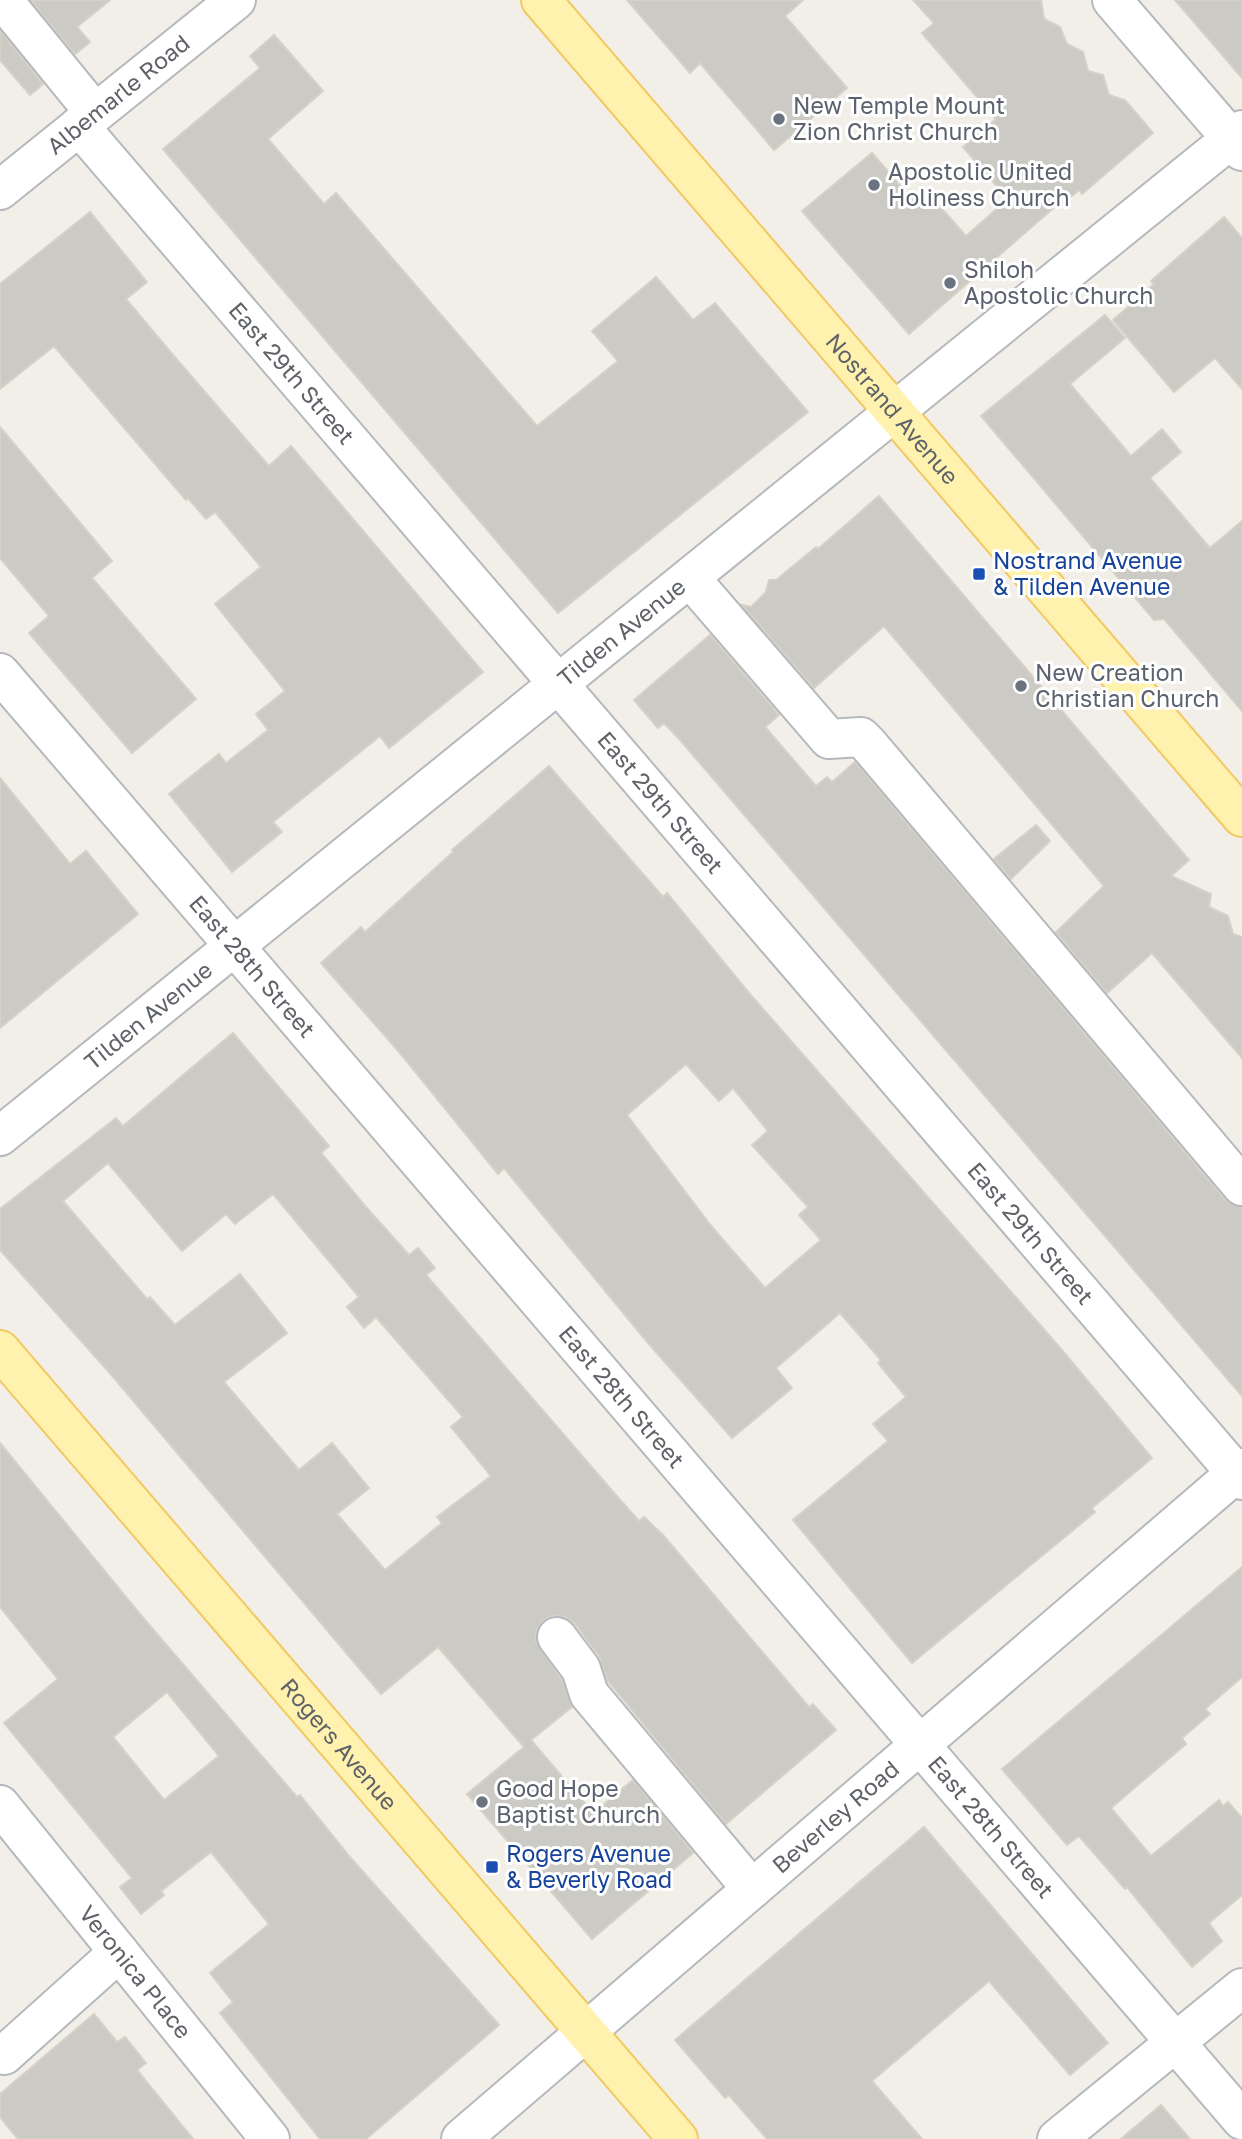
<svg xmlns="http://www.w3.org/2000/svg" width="1242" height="2139" viewBox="0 0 1242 2139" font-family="'Golos Text',sans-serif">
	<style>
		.building { fill: #cccac5; stroke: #d6d1c6; stroke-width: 2; fill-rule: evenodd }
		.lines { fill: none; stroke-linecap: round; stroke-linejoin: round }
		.minor-casing { stroke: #b5b8bc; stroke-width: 42 }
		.major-casing { stroke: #f2c960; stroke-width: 42 }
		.minor { stroke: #fff; stroke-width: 38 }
		.major { stroke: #fff2af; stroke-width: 38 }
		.worship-dot { fill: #6b7280; stroke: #fff; stroke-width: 2.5 }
		.transit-dot { fill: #1a4fb4; stroke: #fff; stroke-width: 2.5 }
		.labels { text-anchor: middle; stroke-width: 6; stroke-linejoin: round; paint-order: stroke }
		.street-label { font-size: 23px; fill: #5f6368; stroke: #fff }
		.worship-label { font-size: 23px; fill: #5b616d; stroke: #fff; text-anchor: start }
		.transit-label { font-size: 23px; fill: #164399; stroke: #fff; text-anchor: start }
	</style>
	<rect width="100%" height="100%" fill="#f1efe8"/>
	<g class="building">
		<path d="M 31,0 L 110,0 L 77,27 L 90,42 L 75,54 Z"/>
		<path d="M 627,0 L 803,0 L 785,16 L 847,88 L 774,150 L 700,63 L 690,73 Z"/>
		<path d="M 913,0 L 1041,0 L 1044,19 L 1060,27 L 1067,44 L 1083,52 L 1088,71 L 1103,75 L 1109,95 L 1125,100 L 1153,133 L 1082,194 L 1079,190 L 1059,207 L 1057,205 L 909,334 L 802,211 L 872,153 L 917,205 L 929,194 L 966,236 L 1008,199 L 963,147 L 996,119 L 922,33 L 934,23 Z"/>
		<path d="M 1175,0 L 1242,0 L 1242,78 Z"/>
		<path d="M 0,31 L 43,84 L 30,95 L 0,60 Z"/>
		<path d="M 274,35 L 323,91 L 268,139 L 324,204 L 336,193 L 537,426 L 618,361 L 592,331 L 656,277 L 693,320 L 715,303 L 808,412 L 558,613 L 163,149 L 260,68 L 250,56 Z"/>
		<path d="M 90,212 L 147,282 L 126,299 L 173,355 L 269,466 L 291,446 L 483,672 L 389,748 L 380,736 L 273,822 L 282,832 L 232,872 L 169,794 L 219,754 L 226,763 L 268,730 L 256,714 L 285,691 L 215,604 L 261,567 L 215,512 L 206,519 L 188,498 L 186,500 L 54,346 L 0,389 L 0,284 Z"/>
		<path d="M 1224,217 L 1242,238 L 1242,389 L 1215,358 L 1174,392 L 1113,320 L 1154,284 L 1151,281 Z"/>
		<path d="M 1105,315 L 1125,338 L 1070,384 L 1131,456 L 1162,429 L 1181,452 L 1150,478 L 1210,548 L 1242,521 L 1242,711 L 1164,619 L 1154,620 L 981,416 Z"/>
		<path d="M 0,427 L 112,561 L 92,578 L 196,699 L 132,753 L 29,633 L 49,616 L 0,558 Z"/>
		<path d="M 879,496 L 1189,860 L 1171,876 L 1211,894 L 1209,907 L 1228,916 L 1233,934 L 1242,937 L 1242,1058 L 1152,953 L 1107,993 L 1056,932 L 1104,886 L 884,626 L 814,688 L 742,605 L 751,607 L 766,592 L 769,580 L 776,580 L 816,547 L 818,549 Z"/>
		<path d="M 710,635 L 779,715 L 765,727 L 816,786 L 827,777 L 832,782 L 855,762 L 1225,1200 L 1242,1207 L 1242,1396 L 681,741 L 664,723 L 658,728 L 634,700 Z"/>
		<path d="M 549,766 L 663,897 L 667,893 L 749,993 L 1062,1350 L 1152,1458 L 1092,1508 L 1095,1512 L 912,1663 L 793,1520 L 888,1441 L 873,1424 L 906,1397 L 878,1363 L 881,1360 L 840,1313 L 776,1368 L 792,1388 L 732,1438 L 648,1343 L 504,1168 L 498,1174 L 400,1053 L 321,963 L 361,927 L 365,932 L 453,852 L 452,850 ZM 686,1064 L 719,1101 L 733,1088 L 768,1131 L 752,1145 L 808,1207 L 799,1215 L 821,1240 L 765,1288 L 712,1227 L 627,1115 Z"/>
		<path d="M 0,778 L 70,864 L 86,851 L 138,914 L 0,1028 Z"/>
		<path d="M 1036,825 L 1050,841 L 1011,879 L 994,859 Z"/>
		<path d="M 233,1033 L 329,1146 L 321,1153 L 366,1207 L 409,1255 L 418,1248 L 435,1268 L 426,1275 L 615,1494 L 639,1521 L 644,1517 L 663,1535 L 809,1707 L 813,1704 L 836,1730 L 726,1824 L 608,1681 L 599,1656 L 575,1624 L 566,1617 L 555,1615 L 543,1620 L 537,1629 L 535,1640 L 561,1679 L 572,1707 L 531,1740 L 593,1813 L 633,1780 L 693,1853 L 592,1939 L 467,1794 L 524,1747 L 438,1647 L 381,1694 L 108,1371 L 0,1250 L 0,1209 L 116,1118 L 123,1126 ZM 108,1163 L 182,1251 L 226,1214 L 235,1224 L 273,1194 L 359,1297 L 347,1307 L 364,1328 L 376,1317 L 463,1417 L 451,1427 L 491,1476 L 437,1517 L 442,1523 L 385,1570 L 337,1514 L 369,1488 L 332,1443 L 299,1470 L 224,1382 L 287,1333 L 240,1274 L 175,1325 L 150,1297 L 147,1299 L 63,1201 Z"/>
		<path d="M 0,1443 L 139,1613 L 297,1797 L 300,1795 L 349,1856 L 499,2025 L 366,2139 L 320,2139 L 220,2013 L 233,2002 L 210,1973 L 269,1924 L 211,1852 L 161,1891 L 164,1895 L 141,1914 L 120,1887 L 132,1878 L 4,1723 L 58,1679 L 0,1607 ZM 167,1692 L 219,1756 L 164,1800 L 113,1737 Z"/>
		<path d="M 1242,1567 L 1242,1677 L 1205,1709 L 1210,1714 L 1182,1738 L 1186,1744 L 1111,1808 L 1151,1856 L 1219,1800 L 1223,1806 L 1228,1802 L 1242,1818 L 1242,1895 L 1209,1923 L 1222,1941 L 1192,1967 L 1127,1887 L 1125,1889 L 1079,1836 L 1067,1845 L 1002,1769 Z"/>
		<path d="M 924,1827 L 1108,2043 L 1070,2075 L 989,1981 L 872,2081 L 922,2139 L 767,2139 L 729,2095 L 725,2098 L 675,2040 Z"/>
		<path d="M 94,2014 L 117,2042 L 125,2037 L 146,2063 L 137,2070 L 193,2139 L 18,2139 L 0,2117 L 0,2094 Z"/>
		<path d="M 1161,2105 L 1190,2139 L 1121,2139 Z"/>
	</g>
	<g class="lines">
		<defs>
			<g id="minor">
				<path d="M 1112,0 L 1242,151"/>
				<path d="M 11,10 L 95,113"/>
				<path id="s1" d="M 79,126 L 1242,1480"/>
				<path id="s2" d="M 0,190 L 236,0"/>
				<path d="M 690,578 L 829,739 L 861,737 L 868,744 L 1242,1186"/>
				<path id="s3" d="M 0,673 L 1242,2120"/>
				<path id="s4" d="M 0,1136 L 1242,130"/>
				<path d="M 557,1637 L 581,1669 L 589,1694 L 752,1889"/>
				<path id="s5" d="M 0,1805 L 270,2139"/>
				<path d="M 4,2055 L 119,1952"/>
				<path id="s6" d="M 461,2139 L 1242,1468"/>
				<path d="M 1057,2139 L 1242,1988"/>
			</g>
			<g id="major">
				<path id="s7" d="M 541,0 L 1242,817"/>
				<path id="s8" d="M 0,1350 L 678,2139"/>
			</g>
		</defs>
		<use href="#minor" class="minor-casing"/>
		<use href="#major" class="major-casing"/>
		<use href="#minor" class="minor"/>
		<use href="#major" class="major"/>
	</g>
	<g class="worship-dot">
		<circle cx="779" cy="119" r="7"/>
		<circle cx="874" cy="185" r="7"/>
		<circle cx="950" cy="283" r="7"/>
		<circle cx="1021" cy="686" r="7"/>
		<circle cx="482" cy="1802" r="7"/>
	</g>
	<g class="transit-dot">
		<rect x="972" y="567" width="14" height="14" rx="3.5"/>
		<rect x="485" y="1860" width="14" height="14" rx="3.5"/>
	</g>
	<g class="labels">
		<g class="street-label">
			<text dy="8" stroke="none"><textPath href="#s2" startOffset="152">Albemarle Road</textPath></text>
			<text dy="8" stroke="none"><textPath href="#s1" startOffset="326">East 29th Street</textPath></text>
			<text dy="8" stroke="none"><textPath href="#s7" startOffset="539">Nostrand Avenue</textPath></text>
			<text dy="8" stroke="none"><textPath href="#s4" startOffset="800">Tilden Avenue</textPath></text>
			<text dy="8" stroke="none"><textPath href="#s1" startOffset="892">East 29th Street</textPath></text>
			<text dy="8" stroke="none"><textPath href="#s3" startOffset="387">East 28th Street</textPath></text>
			<text dy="8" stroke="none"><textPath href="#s4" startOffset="191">Tilden Avenue</textPath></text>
			<text dy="8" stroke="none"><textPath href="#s1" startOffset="1460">East 29th Street</textPath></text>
			<text dy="8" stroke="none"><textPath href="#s3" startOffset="954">East 28th Street</textPath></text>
			<text dy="8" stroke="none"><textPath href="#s8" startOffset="520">Rogers Avenue</textPath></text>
			<text dy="8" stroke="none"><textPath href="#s6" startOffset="494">Beverley Road</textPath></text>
			<text dy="8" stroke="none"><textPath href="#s3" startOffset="1521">East 28th Street</textPath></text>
			<text dy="8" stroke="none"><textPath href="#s5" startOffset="215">Veronica Place</textPath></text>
		</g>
		<g class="worship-label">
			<text x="793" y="114">New Temple Mount<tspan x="793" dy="26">Zion Christ Church</tspan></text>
			<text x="888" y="180">Apostolic United<tspan x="888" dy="26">Holiness Church</tspan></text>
			<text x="964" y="278">Shiloh<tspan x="964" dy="26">Apostolic Church</tspan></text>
			<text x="1035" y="681">New Creation<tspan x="1035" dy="26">Christian Church</tspan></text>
			<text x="496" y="1797">Good Hope<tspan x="496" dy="26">Baptist Church</tspan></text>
		</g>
		<g class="transit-label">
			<text x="993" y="569">Nostrand Avenue<tspan x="993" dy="26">&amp; Tilden Avenue</tspan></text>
			<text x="506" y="1862">Rogers Avenue<tspan x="506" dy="26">&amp; Beverly Road</tspan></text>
		</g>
	</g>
</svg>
